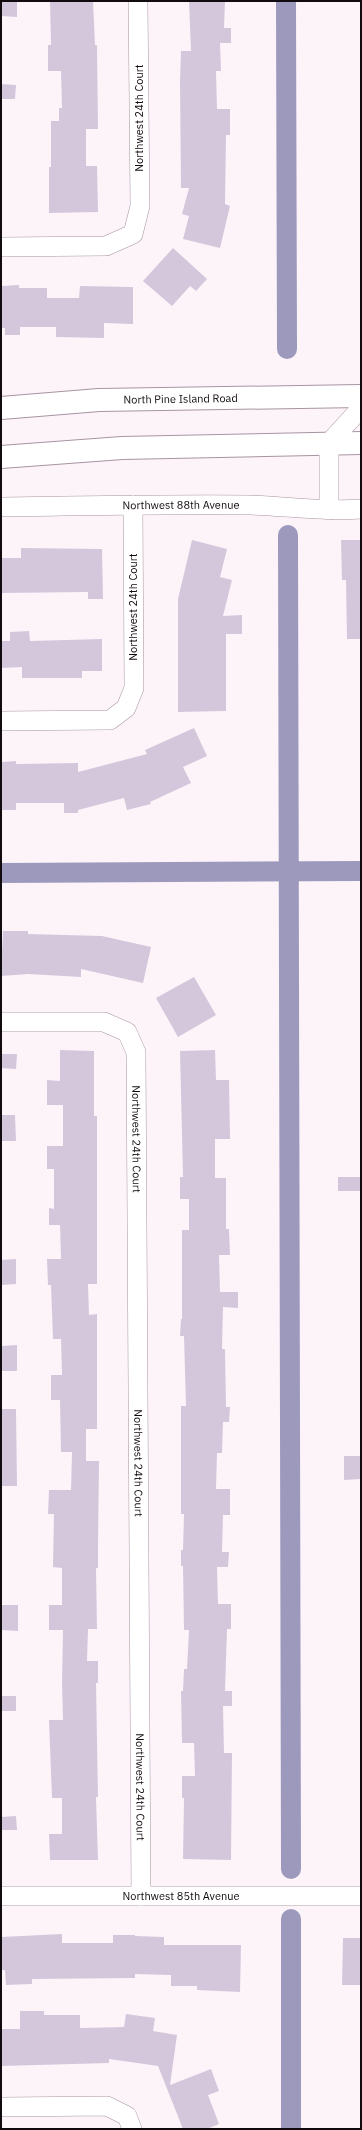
<svg xmlns="http://www.w3.org/2000/svg" width="362" height="2130" viewBox="0 0 362 2130" font-family="'IBM Plex Sans',sans-serif">
	<style>
		.lines { fill: none; stroke-linecap: round; stroke-linejoin: round }
		.canal { stroke: #9c99bd; stroke-width: 20 }
		.building { fill: #d4c7dc }
		.minor-casing { stroke: #a894a2; stroke-width: 20 }
		.major-casing { stroke: #a894a2; stroke-width: 24 }
		.minor { stroke: #fff; stroke-width: 19 }
		.major { stroke: #fff; stroke-width: 22 }
		.labels { text-anchor: middle; stroke-width: 3; stroke-linejoin: round; paint-order: stroke }
		.street-label { font-size: 11px; fill: #110a0f; stroke: #fff }
	</style>
	<rect width="100%" height="100%" fill="#fdf4fa"/>
	<g class="lines">
		<g class="canal">
			<path d="M 286,1 L 287,349"/>
			<path d="M 288,535 L 291,1869"/>
			<path d="M 1,873 L 361,871"/>
			<path d="M 291,1919 L 291,2129"/>
		</g>
	</g>
	<g class="building">
		<path d="M 1,1 L 17,1 L 17,17 L 1,16 Z"/>
		<path d="M 50,1 L 93,1 L 95,45 L 97,45 L 98,129 L 86,129 L 86,166 L 97,166 L 98,212 L 49,213 L 49,167 L 51,167 L 51,121 L 59,121 L 59,108 L 62,108 L 61,71 L 48,71 L 48,45 L 51,45 Z"/>
		<path d="M 189,1 L 225,1 L 224,28 L 231,28 L 231,43 L 220,43 L 221,71 L 216,71 L 217,109 L 230,109 L 230,135 L 226,135 L 225,204 L 230,206 L 220,248 L 183,239 L 189,216 L 182,214 L 189,188 L 181,188 L 180,81 L 181,51 L 191,51 Z"/>
		<path d="M 1,84 L 16,85 L 15,99 L 1,99 Z"/>
		<path d="M 173,248 L 207,279 L 196,291 L 190,286 L 172,306 L 143,281 Z"/>
		<path d="M 19,285 L 19,288 L 47,288 L 47,298 L 79,298 L 80,286 L 133,287 L 133,324 L 104,323 L 104,338 L 56,337 L 56,327 L 20,327 L 20,335 L 5,335 L 5,328 L 1,328 L 1,286 Z"/>
		<path d="M 192,540 L 227,549 L 220,577 L 232,580 L 223,616 L 242,615 L 242,634 L 226,634 L 226,711 L 178,712 L 178,599 Z"/>
		<path d="M 341,540 L 361,540 L 361,639 L 347,639 L 346,580 L 342,580 Z"/>
		<path d="M 21,548 L 102,549 L 103,599 L 88,599 L 88,592 L 1,593 L 1,558 L 21,558 Z"/>
		<path d="M 29,631 L 30,641 L 102,639 L 102,671 L 82,671 L 82,678 L 22,678 L 22,667 L 1,668 L 1,641 L 10,641 L 10,632 Z"/>
		<path d="M 194,728 L 207,756 L 183,767 L 191,783 L 150,802 L 151,804 L 127,810 L 124,798 L 78,810 L 78,813 L 64,813 L 64,803 L 16,803 L 16,810 L 1,810 L 1,762 L 16,761 L 16,764 L 78,763 L 78,772 L 147,754 L 145,750 Z"/>
		<path d="M 3,931 L 28,931 L 28,934 L 102,936 L 151,947 L 143,983 L 81,969 L 81,977 L 28,974 L 1,976 Z"/>
		<path d="M 194,977 L 216,1015 L 178,1037 L 156,998 Z"/>
		<path d="M 60,1050 L 94,1051 L 94,1116 L 97,1116 L 97,1284 L 88,1284 L 89,1315 L 97,1314 L 97,1429 L 86,1429 L 86,1461 L 99,1461 L 98,1546 L 98,1568 L 96,1568 L 97,1629 L 88,1629 L 87,1661 L 98,1661 L 98,1683 L 96,1683 L 98,1797 L 96,1797 L 98,1860 L 50,1860 L 49,1834 L 62,1834 L 62,1798 L 52,1798 L 49,1720 L 63,1720 L 62,1682 L 63,1630 L 49,1630 L 49,1605 L 62,1605 L 62,1568 L 53,1567 L 54,1514 L 48,1514 L 49,1490 L 71,1490 L 72,1452 L 61,1452 L 60,1400 L 51,1400 L 51,1375 L 62,1375 L 61,1339 L 53,1339 L 51,1285 L 48,1285 L 47,1259 L 61,1259 L 60,1225 L 49,1225 L 49,1208 L 54,1209 L 54,1169 L 47,1169 L 47,1146 L 63,1146 L 63,1105 L 47,1105 L 47,1080 L 60,1081 Z"/>
		<path d="M 215,1050 L 216,1080 L 229,1080 L 230,1139 L 215,1139 L 215,1178 L 226,1178 L 226,1229 L 229,1229 L 230,1255 L 219,1255 L 220,1292 L 238,1292 L 238,1308 L 223,1307 L 222,1349 L 225,1349 L 226,1407 L 230,1407 L 229,1422 L 223,1422 L 222,1453 L 217,1453 L 216,1489 L 230,1489 L 230,1515 L 223,1515 L 222,1552 L 229,1552 L 228,1567 L 217,1567 L 218,1604 L 231,1604 L 231,1629 L 227,1629 L 225,1691 L 232,1691 L 232,1706 L 223,1706 L 224,1753 L 232,1753 L 231,1860 L 183,1859 L 184,1798 L 182,1798 L 182,1776 L 195,1776 L 194,1743 L 182,1743 L 181,1691 L 183,1691 L 184,1669 L 187,1669 L 189,1630 L 184,1630 L 183,1566 L 181,1566 L 181,1550 L 183,1550 L 184,1514 L 181,1514 L 181,1406 L 186,1406 L 184,1336 L 180,1336 L 181,1319 L 182,1319 L 182,1230 L 189,1230 L 189,1199 L 180,1199 L 180,1177 L 183,1177 L 180,1051 Z"/>
		<path d="M 1,1054 L 17,1054 L 16,1069 L 1,1068 Z"/>
		<path d="M 1,1115 L 15,1115 L 16,1141 L 1,1141 Z"/>
		<rect x="338" y="1177" width="23" height="14"/>
		<path d="M 16,1259 L 16,1284 L 1,1285 L 1,1260 Z"/>
		<path d="M 17,1345 L 17,1371 L 1,1371 L 1,1346 Z"/>
		<path d="M 1,1409 L 16,1409 L 17,1486 L 1,1486 Z"/>
		<path d="M 344,1456 L 361,1456 L 361,1479 L 344,1480 Z"/>
		<path d="M 1,1605 L 18,1605 L 18,1631 L 1,1630 Z"/>
		<rect x="1" y="1696" width="15" height="15"/>
		<path d="M 16,1816 L 17,1830 L 1,1830 L 1,1817 Z"/>
		<path d="M 62,1934 L 62,1943 L 113,1943 L 113,1935 L 135,1935 L 135,1936 L 164,1937 L 164,1945 L 241,1945 L 240,1992 L 197,1990 L 197,1986 L 171,1986 L 171,1975 L 135,1974 L 135,1978 L 32,1979 L 32,1984 L 6,1985 L 5,1970 L 1,1970 L 1,1937 Z"/>
		<path d="M 343,1938 L 361,1938 L 361,1985 L 342,1985 Z"/>
		<path d="M 20,2011 L 44,2011 L 44,2015 L 80,2015 L 80,2028 L 124,2027 L 126,2014 L 155,2018 L 153,2031 L 177,2035 L 170,2085 L 211,2069 L 219,2091 L 208,2095 L 219,2124 L 207,2129 L 183,2129 L 158,2066 L 109,2059 L 109,2063 L 1,2066 L 1,2029 L 20,2029 Z"/>
	</g>
	<g class="lines">
		<defs>
			<g id="minor">
				<path d="M 1,247 L 106,246 L 133,234 L 140,206 L 138,1"/>
				<path id="s1" d="M 1,507 C 84,506 166,504 249,505 C 287,506 323,512 361,509"/>
				<path d="M 329,510 L 329,443 L 361,408"/>
				<path d="M 1,721 L 110,720 L 126,708 L 134,688 L 133,505"/>
				<path id="s2" d="M 1,1022 L 104,1022 L 127,1032 L 136,1052 L 141,1896"/>
				<path id="s3" d="M 1,1896 L 361,1896"/>
				<path d="M 1,2107 L 107,2106 L 127,2116 L 132,2129"/>
			</g>
			<g id="major">
				<path id="s4" d="M 1,408 L 99,400 L 361,396"/>
				<path d="M 1,457 L 122,448 L 361,443"/>
			</g>
		</defs>
		<use href="#minor" class="minor-casing"/>
		<use href="#major" class="major-casing"/>
		<use href="#minor" class="minor"/>
		<use href="#major" class="major"/>
	</g>
	<g class="labels">
		<g class="street-label">
			<text transform="translate(139 118) rotate(-90)" y="4">Northwest 24th Court</text>
			<text dy="4" stroke="none"><textPath href="#s4" startOffset="180">North Pine Island Road</textPath></text>
			<text dy="4" stroke="none"><textPath href="#s1" startOffset="180">Northwest 88th Avenue</textPath></text>
			<text transform="translate(133 607) rotate(-90)" y="4">Northwest 24th Court</text>
			<text dy="4" stroke="none"><textPath href="#s2" startOffset="237">Northwest 24th Court</textPath></text>
			<text dy="4" stroke="none"><textPath href="#s2" startOffset="561">Northwest 24th Court</textPath></text>
			<text dy="4" stroke="none"><textPath href="#s2" startOffset="885">Northwest 24th Court</textPath></text>
			<text dy="4" stroke="none"><textPath href="#s3" startOffset="180">Northwest 85th Avenue</textPath></text>
		</g>
	</g>
	<rect width="362" height="2130" fill="none" stroke="#110a0f" stroke-width="4"/>
</svg>
